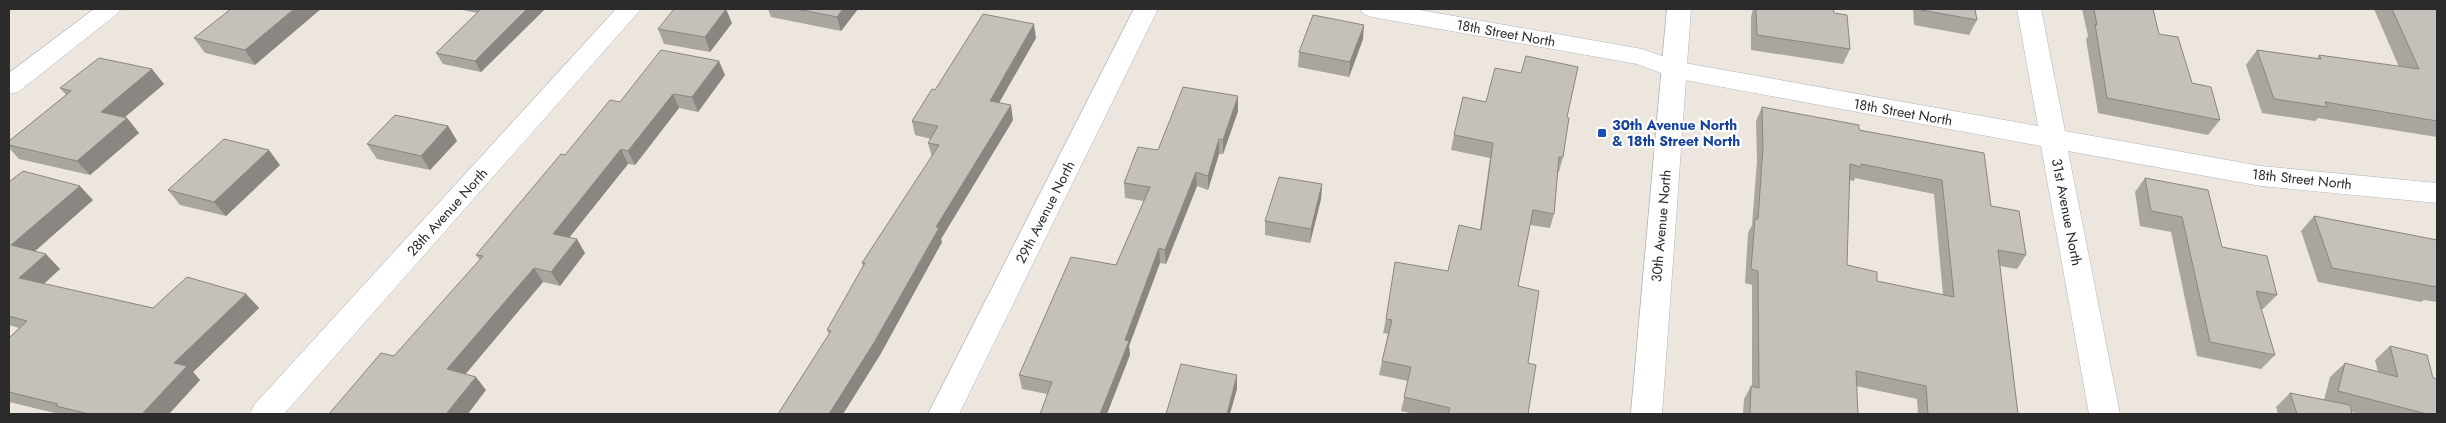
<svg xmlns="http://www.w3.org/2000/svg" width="2446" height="423" viewBox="0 0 2446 423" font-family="Jost,sans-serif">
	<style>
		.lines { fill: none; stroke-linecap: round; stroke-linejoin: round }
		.minor-casing { stroke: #b1b4be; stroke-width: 1 }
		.tertiary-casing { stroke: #b1b4be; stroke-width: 1 }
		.minor { fill: #fff; fill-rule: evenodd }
		.tertiary { fill: #fff; fill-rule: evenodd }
		.wall { fill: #a9a59f; fill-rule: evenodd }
		.shaded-wall { fill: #8a8682 }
		.building { fill: #c5c0b9; stroke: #8a8682; fill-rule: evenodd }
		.transit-dot { fill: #1a4fb4; stroke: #fff; stroke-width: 2 }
		.labels { text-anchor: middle; stroke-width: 4.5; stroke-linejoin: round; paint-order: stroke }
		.street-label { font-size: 14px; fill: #2b2b2b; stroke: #fff }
		.transit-label { font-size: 14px; font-weight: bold; fill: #164399; stroke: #fff; text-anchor: start }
	</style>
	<rect width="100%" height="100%" fill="#ece6de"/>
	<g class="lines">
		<defs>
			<g id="minor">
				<path d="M 94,9 L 121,9 L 117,14 L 18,92 L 9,94 L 9,73 Z"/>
				<path d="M 616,9 L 641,9 L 284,414 L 250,414 L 254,405 Z"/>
				<path d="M 1134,9 L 1158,9 L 959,414 L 928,414 Z"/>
				<path d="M 1360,9 L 1414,9 L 1642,49 L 1679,62 L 2038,126 L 2017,9 L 2041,9 L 2065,131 L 2261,166 L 2437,183 L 2437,203 L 2261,186 L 2068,151 L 2120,414 L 2089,414 L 2041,146 L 1674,78 L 1637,64 L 1372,17 L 1364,14 Z"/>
			</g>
			<path id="tertiary" d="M 1667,9 L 1691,9 L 1662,414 L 1631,414 Z"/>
		</defs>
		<use href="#minor" class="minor-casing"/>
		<use href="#tertiary" class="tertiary-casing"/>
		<use href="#minor" class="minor"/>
		<use href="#tertiary" class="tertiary"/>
	</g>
	<g class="wall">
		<path d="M 231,9 L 255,65 L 205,53 L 194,38 Z"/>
		<path d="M 458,9 L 545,9 L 481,72 L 443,64 L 436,53 L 477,13 Z"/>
		<path d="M 768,9 L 858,9 L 841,31 L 771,17 Z"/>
		<path d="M 1753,9 L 1833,9 L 1834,13 L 1850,49 L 1843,64 L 1751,50 L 1751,17 Z"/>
		<path d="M 1913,9 L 1975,9 L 1977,20 L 1969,35 L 1914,25 Z"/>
		<path d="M 2082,9 L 2153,9 L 2159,34 L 2192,83 L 2220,120 L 2208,135 L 2098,113 L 2086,39 L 2088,36 Z"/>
		<path d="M 2374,9 L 2437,9 L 2437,137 L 2318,118 L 2315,121 L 2262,113 L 2246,65 L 2257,50 L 2317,59 L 2319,55 L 2399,67 Z"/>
		<path d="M 732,23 L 710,52 L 664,44 L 658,29 Z"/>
		<path d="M 1036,38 L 999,103 L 1013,120 L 941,239 L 942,242 L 880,355 L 843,414 L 778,414 L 829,334 L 827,330 L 863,266 L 862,263 L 932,157 L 928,143 L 931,139 L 915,135 L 912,121 L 935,90 Z"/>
		<path d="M 1363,39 L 1349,77 L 1298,67 L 1299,52 Z"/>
		<path d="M 725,75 L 698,112 L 679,108 L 635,165 L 628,164 L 569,237 L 585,253 L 560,286 L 543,282 L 465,374 L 486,390 L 394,356 L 480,260 L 476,255 L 565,155 L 620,102 Z"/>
		<path d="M 164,84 L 124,118 L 127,118 L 139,133 L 90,175 L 19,159 L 9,148 L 9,141 L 66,95 L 60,88 Z"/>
		<path d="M 1762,107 L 1859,130 L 1991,206 L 2026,255 L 2017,269 L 2000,266 L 2018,414 L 1918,414 L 1917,399 L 1856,386 L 1858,414 L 1743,414 L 1744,399 L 1751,386 L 1752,386 L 1752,285 L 1745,283 L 1748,233 L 1752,225 L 1757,161 L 1756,121 ZM 1855,178 L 1934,194 L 1943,295 L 1877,281 L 1847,265 L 1849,180 L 1854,181 Z"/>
		<path d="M 1238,111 L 1223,154 L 1219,154 L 1208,190 L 1197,186 L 1166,264 L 1160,263 L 1129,346 L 1130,355 L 1047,394 L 1022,389 L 1019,375 L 1116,265 L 1144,201 L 1125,198 L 1124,183 L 1158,150 Z"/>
		<path d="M 1567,117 L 1563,157 L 1559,172 L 1558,172 L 1554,214 L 1550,228 L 1530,225 L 1518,286 L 1528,363 L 1528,414 L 1414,414 L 1401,411 L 1408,381 L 1379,375 L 1382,361 L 1388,334 L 1383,333 L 1386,319 L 1448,271 L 1480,229 L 1490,158 L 1451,150 L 1454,135 Z"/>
		<path d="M 448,126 L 457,141 L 430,170 L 377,159 L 367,144 Z"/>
		<path d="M 280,165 L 226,216 L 180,205 L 168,190 Z"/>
		<path d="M 2145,178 L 2222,247 L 2277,295 L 2263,309 L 2261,309 L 2275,355 L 2261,369 L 2197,356 L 2171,232 L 2140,226 L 2135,192 Z"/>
		<path d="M 9,182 L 93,200 L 35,251 L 60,269 L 43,284 L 153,308 L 246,294 L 259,308 L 193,372 L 200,380 L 169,414 L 59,414 L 9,402 L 9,338 L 19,328 L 9,325 Z"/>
		<path d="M 1322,184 L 1321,199 L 1310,243 L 1265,235 L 1265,221 Z"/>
		<path d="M 2314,216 L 2437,240 L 2437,302 L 2424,300 L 2421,302 L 2318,282 L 2301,231 Z"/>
		<path d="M 2390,346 L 2437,414 L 2360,414 L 2352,412 L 2352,414 L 2278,414 L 2276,407 L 2290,393 L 2324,400 L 2330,377 L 2345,363 L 2378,372 L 2375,360 Z"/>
	</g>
	<g class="shaded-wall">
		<path d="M 294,9 L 321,9 L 255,65 L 245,50 Z"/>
		<path d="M 527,9 L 545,9 L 481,72 L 475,61 Z"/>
		<path d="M 726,9 L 732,23 L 710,52 L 705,37 Z"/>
		<path d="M 843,9 L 858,9 L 841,31 L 837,17 Z"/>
		<path d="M 1034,24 L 1036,38 L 992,115 L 990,101 Z"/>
		<path d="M 1364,25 L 1363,39 L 1349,77 L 1350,62 Z"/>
		<path d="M 719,61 L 725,75 L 698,112 L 692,97 Z"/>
		<path d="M 152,69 L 164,84 L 113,127 L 101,112 Z"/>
		<path d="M 673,94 L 679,108 L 635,165 L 628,151 Z"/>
		<path d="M 1238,96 L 1238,111 L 1223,154 L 1223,140 Z"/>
		<path d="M 1011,105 L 1013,120 L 941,239 L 942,242 L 880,355 L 843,414 L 829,414 L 936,227 Z"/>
		<path d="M 127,118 L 139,133 L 90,175 L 77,161 Z"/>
		<path d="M 448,126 L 457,141 L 430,170 L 421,156 Z"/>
		<path d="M 1219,139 L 1219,154 L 1208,190 L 1208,176 Z"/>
		<path d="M 621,149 L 628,164 L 561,248 L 553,234 Z"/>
		<path d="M 269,150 L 280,165 L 226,216 L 214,202 Z"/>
		<path d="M 1196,172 L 1197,186 L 1166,264 L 1165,250 Z"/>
		<path d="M 1322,184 L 1321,199 L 1310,243 L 1311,229 Z"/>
		<path d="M 80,186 L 93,200 L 26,259 L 11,245 Z"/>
		<path d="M 577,239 L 585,253 L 560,286 L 551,272 Z"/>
		<path d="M 1159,248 L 1160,263 L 1129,346 L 1130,355 L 1107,414 L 1100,414 L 1125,340 Z"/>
		<path d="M 46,254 L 60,269 L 34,293 L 19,278 Z"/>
		<path d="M 534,268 L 543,282 L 458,383 L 447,369 Z"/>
		<path d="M 246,294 L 259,308 L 193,372 L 200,380 L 169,414 L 142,414 L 174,363 Z"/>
		<path d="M 1237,375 L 1237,389 L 1230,414 L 1227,414 Z"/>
		<path d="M 476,377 L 486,390 L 468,414 L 446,414 Z"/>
	</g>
	<g class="building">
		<path d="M 231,9 L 294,9 L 245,50 L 194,38 Z"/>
		<path d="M 481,9 L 527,9 L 475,61 L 436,53 Z"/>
		<path d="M 674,9 L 726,9 L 705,37 L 658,29 Z"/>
		<path d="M 797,9 L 843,9 L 837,17 Z"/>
		<path d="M 1756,9 L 1833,9 L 1834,13 L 1847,15 L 1850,49 L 1757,35 Z"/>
		<path d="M 1921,9 L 1975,9 L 1977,20 L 1921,10 Z"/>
		<path d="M 2094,9 L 2153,9 L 2159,34 L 2178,37 L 2192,83 L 2211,87 L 2220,120 L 2107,98 L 2095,24 L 2097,25 Z"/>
		<path d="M 2392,9 L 2437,9 L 2437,121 L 2325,102 L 2327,107 L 2274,99 L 2257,50 L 2321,59 L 2319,55 L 2419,69 Z"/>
		<path d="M 983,14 L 1034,24 L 990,101 L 1011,105 L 936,227 L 939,228 L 875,341 L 829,414 L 778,414 L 831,331 L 827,330 L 865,263 L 862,263 L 939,145 L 928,143 L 938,126 L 912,121 L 932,89 L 935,90 Z"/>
		<path d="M 1313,15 L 1364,25 L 1350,62 L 1299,52 Z"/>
		<path d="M 661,50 L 719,61 L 692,97 L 673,94 L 628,151 L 621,149 L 553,234 L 577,239 L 551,272 L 534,268 L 447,369 L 476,377 L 446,414 L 329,414 L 381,353 L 394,356 L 483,256 L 476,255 L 561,154 L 565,155 L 610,100 L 620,102 Z"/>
		<path d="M 1526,56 L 1578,67 L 1567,117 L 1569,118 L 1563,157 L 1559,157 L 1554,214 L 1533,210 L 1518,286 L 1539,291 L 1528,363 L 1536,365 L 1528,414 L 1448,414 L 1450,408 L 1404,397 L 1411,367 L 1382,361 L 1392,320 L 1386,319 L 1395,262 L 1448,271 L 1459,225 L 1481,230 L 1493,143 L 1454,135 L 1463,97 L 1486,102 L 1495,68 L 1521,73 Z"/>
		<path d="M 99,58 L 152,69 L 101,112 L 127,118 L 77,161 L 9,145 L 9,141 L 71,91 L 60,88 Z"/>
		<path d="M 1183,87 L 1238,96 L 1223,140 L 1219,139 L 1208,176 L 1196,172 L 1165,250 L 1159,248 L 1125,340 L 1129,341 L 1100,414 L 1040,414 L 1052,382 L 1019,375 L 1071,257 L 1116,265 L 1150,187 L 1124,183 L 1138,147 L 1158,150 Z"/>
		<path d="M 1762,107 L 1859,125 L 1859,130 L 1984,153 L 1991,206 L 2019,211 L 2026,255 L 1998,250 L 2018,414 L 1928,414 L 1926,386 L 1856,371 L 1858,414 L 1750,414 L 1751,386 L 1759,388 L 1758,271 L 1751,269 L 1755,219 L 1758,219 L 1763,147 ZM 1850,164 L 1861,167 L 1861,164 L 1942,180 L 1954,297 L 1877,281 L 1877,272 L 1847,265 Z"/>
		<path d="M 395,115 L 448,126 L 421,156 L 367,144 Z"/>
		<path d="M 224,139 L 269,150 L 214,202 L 168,190 Z"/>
		<path d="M 23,171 L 80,186 L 11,245 L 46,254 L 19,278 L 153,308 L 187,277 L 246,294 L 174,363 L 187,366 L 142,414 L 89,414 L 56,406 L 58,404 L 9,392 L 9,338 L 27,321 L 9,316 L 9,182 Z"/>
		<path d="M 1279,177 L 1322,184 L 1311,229 L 1265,221 Z"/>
		<path d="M 2145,178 L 2208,190 L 2222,247 L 2267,256 L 2277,295 L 2256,291 L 2275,355 L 2210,342 L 2182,217 L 2151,211 Z"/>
		<path d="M 2314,216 L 2437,240 L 2437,285 L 2436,285 L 2437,287 L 2332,268 Z"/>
		<path d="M 2390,346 L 2427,355 L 2433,378 L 2437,379 L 2437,414 L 2427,414 L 2338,391 L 2345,363 L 2398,377 Z"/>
		<path d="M 1181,364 L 1237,375 L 1227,414 L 1166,414 Z"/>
		<path d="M 2290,393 L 2350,405 L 2352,414 L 2297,414 Z"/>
	</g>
	<rect class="transit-dot" x="1597" y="128" width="10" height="10" rx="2.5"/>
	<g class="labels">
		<g class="street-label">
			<text transform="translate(1506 33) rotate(10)" y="5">18th Street North</text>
			<text transform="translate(1903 112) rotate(10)" y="5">18th Street North</text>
			<text transform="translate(2302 179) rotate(6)" y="5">18th Street North</text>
			<text transform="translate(447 212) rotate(-48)" y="5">28th Avenue North</text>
			<text transform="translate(1045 212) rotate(-63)" y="5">29th Avenue North</text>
			<text transform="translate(2067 212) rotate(79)" y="5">31st Avenue North</text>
			<text transform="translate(1661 226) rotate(-85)" y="5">30th Avenue North</text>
		</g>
		<g class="transit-label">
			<text x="1612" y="130">30th Avenue North<tspan x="1612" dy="16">&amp; 18th Street North</tspan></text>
		</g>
	</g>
	<rect width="2446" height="423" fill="none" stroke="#2b2b2b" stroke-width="20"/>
</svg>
